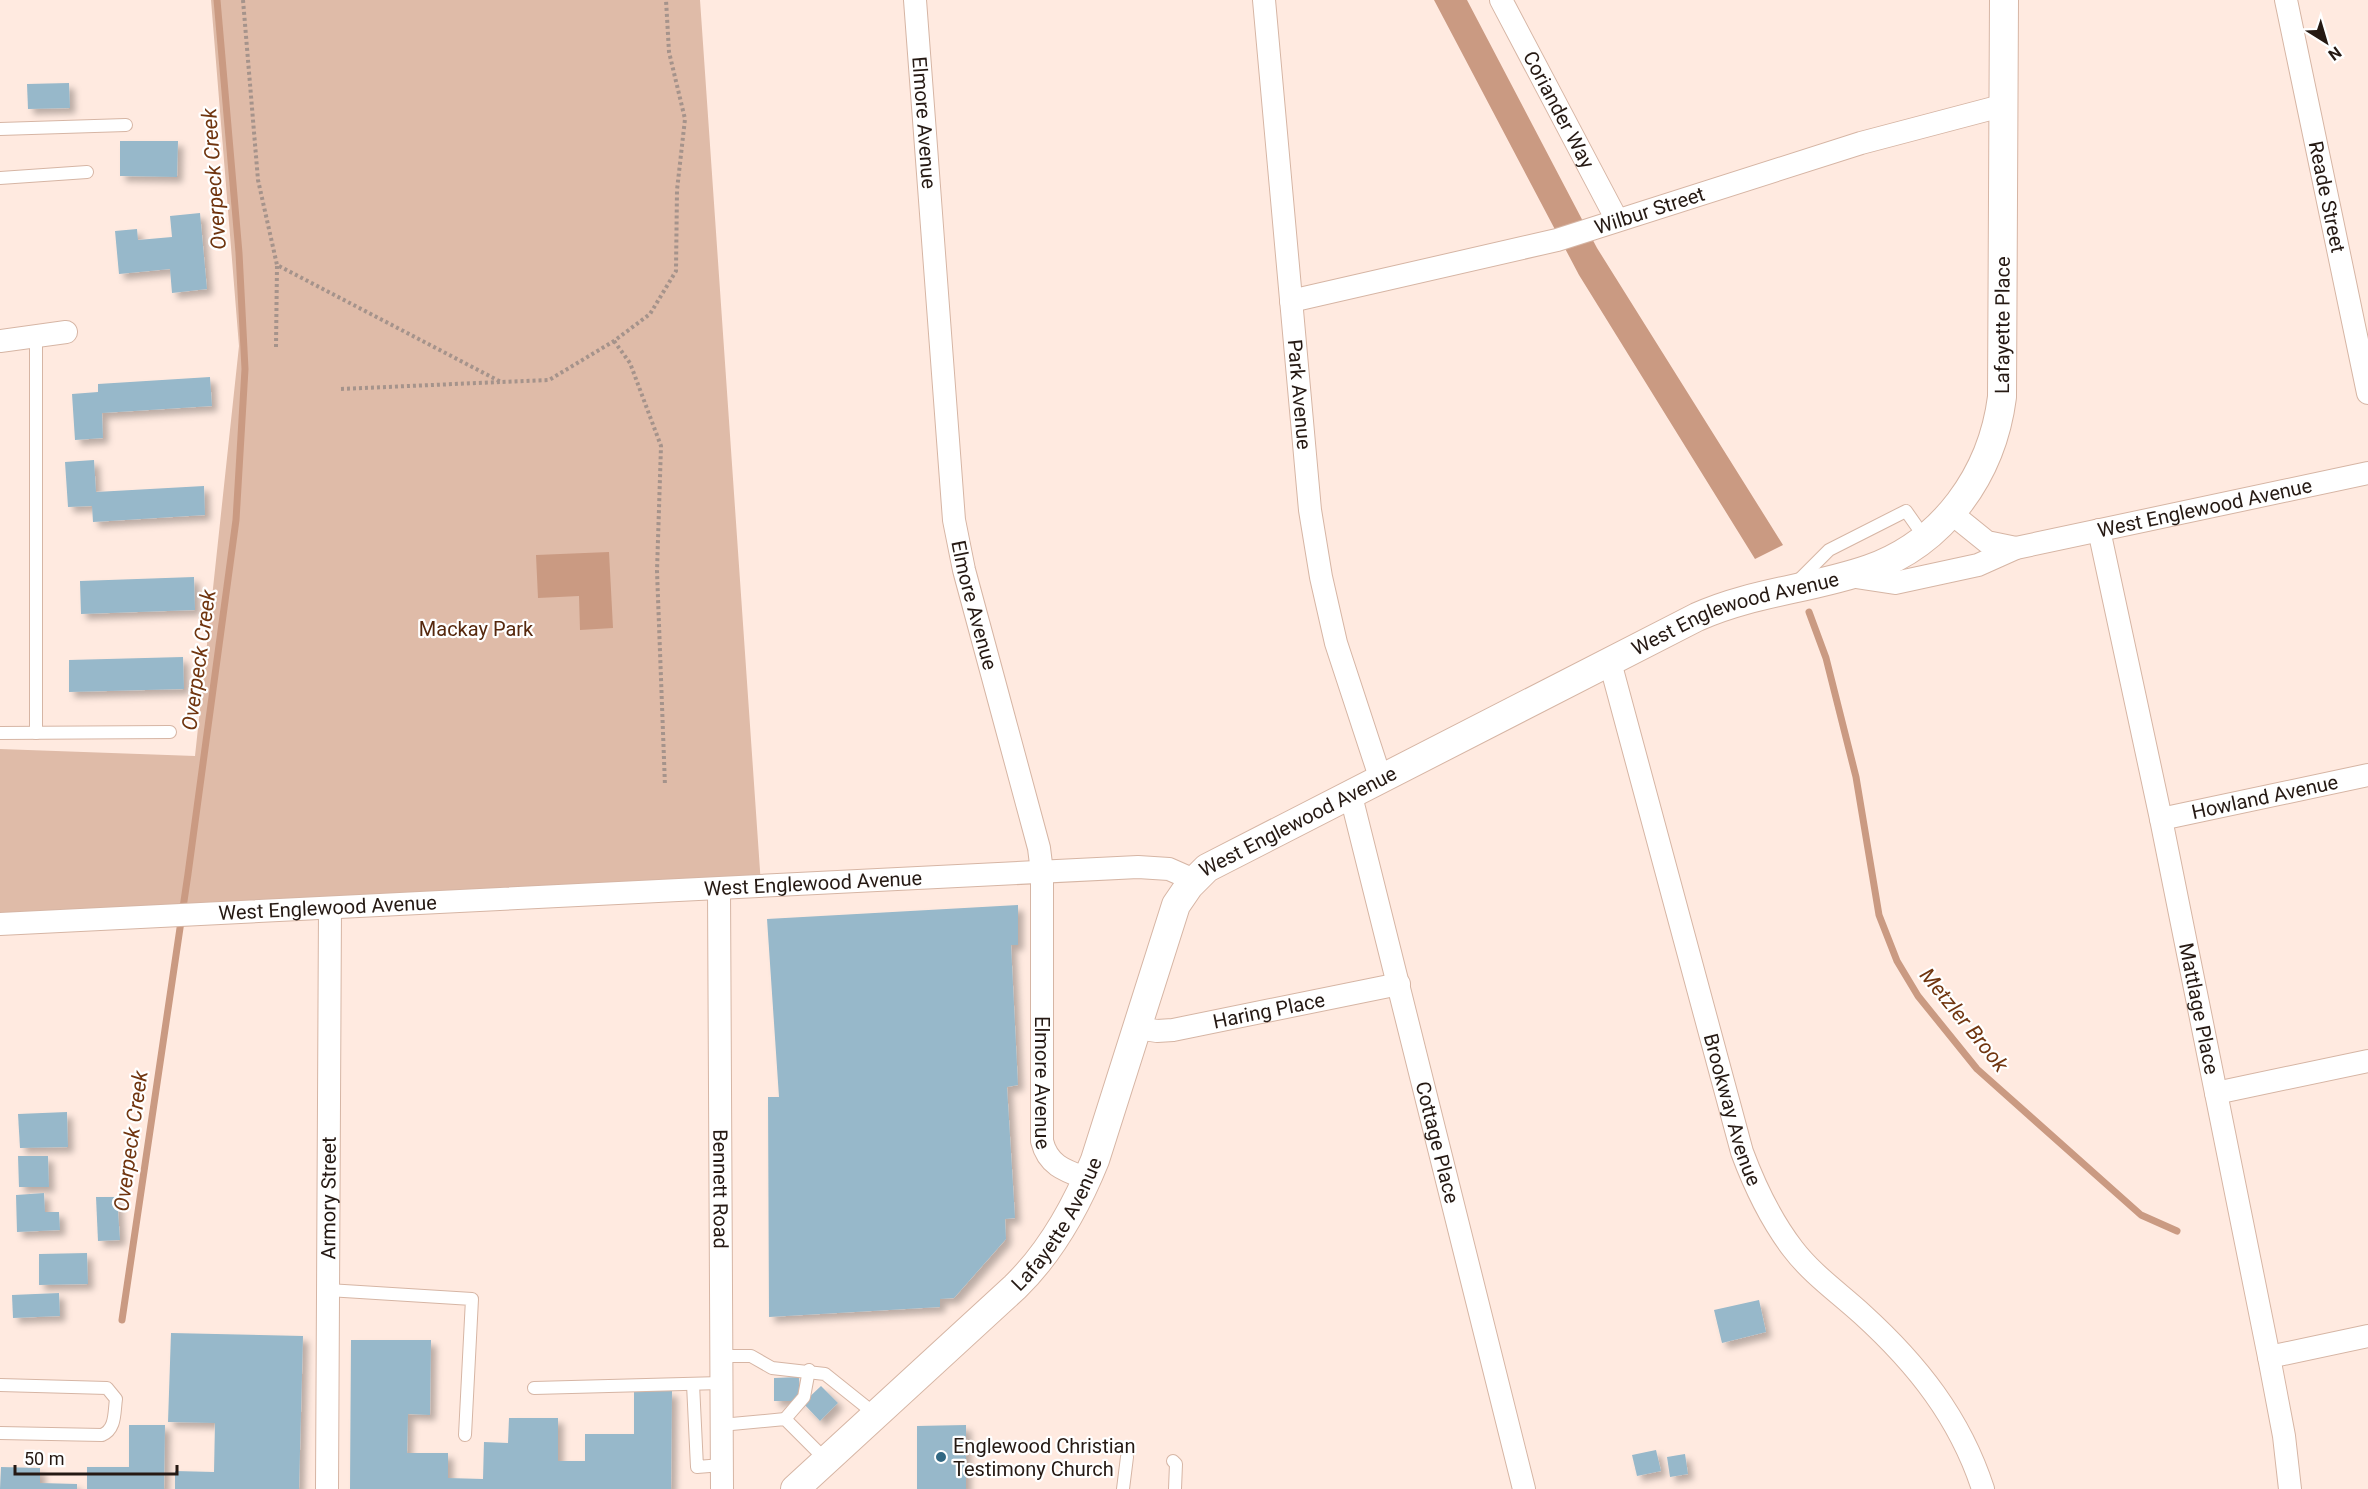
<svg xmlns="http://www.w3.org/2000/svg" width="2368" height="1489" viewBox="0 0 2368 1489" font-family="Roboto,sans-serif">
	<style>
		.green { fill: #dfbba8 }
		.water { fill: #ca9a82 }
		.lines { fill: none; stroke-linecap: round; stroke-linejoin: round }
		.stream { stroke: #ca9a82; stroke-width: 7 }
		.building { fill: #97b8ca; filter: url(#shadow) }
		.service-casing { stroke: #d6b5a4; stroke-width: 14 }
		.minor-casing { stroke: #d6b5a4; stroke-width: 24 }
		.tertiary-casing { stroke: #d6b5a4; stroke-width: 30 }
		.path { stroke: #a5938b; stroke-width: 4; stroke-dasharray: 3 3; stroke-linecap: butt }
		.service { stroke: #fff; stroke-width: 12 }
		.minor { stroke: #fff; stroke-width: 22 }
		.tertiary { stroke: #fff; stroke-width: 28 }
		.poi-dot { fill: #326883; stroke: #fff; stroke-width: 2 }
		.labels { text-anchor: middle; stroke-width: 4.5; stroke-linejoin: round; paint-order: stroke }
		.street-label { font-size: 20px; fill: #251913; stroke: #fff }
		.park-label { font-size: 20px; fill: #56280d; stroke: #fff }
		.poi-label { font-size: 20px; fill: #251913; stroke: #fff; text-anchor: start }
		.water-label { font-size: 21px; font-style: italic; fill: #70350f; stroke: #fff }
	</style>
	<defs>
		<filter id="shadow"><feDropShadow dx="5.5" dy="5.5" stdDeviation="3" flood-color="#0004"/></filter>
	</defs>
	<rect width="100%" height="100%" fill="#ffeae0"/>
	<path class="green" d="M 211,0 L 700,0 L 761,885 L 0,913 L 0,749 L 195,756 L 239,346 Z"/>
	<g class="water">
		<path d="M 1434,0 L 1467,0 L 1597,248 L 1783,545 L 1755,559 L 1579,275 Z"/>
		<path d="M 609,552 L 613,628 L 580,630 L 579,596 L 538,598 L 536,555 Z"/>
	</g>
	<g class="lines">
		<g class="stream">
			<path d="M 1809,612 L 1826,658 L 1856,777 L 1879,915 L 1897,961 L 1918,996 L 1977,1069 L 2141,1215 L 2177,1231"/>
			<path d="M 122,1320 L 188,874 L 236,520 L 245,369 L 239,253 L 217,0"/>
		</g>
	</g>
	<g class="building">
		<path d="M 69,83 L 70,108 L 28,109 L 27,84 Z"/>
		<path d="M 120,141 L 178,141 L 177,177 L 120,176 Z"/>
		<path d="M 200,213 L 207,289 L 172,293 L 170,269 L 119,274 L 115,231 L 137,229 L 138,240 L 172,237 L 170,216 Z"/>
		<path d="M 210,377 L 212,406 L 102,413 L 103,438 L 75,440 L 72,394 L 98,392 L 98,384 Z"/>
		<path d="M 94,460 L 96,492 L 204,486 L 205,515 L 93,522 L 92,506 L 68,507 L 65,462 Z"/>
		<path d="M 194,577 L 195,610 L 81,614 L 80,581 Z"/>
		<path d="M 183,657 L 184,689 L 69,692 L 69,660 Z"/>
		<path d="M 1018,905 L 1018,945 L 1011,945 L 1018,1085 L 1007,1087 L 1015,1218 L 1005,1219 L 1006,1239 L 954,1298 L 940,1299 L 940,1307 L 769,1317 L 768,1097 L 779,1097 L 767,919 Z"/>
		<path d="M 67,1112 L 68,1147 L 20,1148 L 18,1114 Z"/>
		<path d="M 18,1156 L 48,1156 L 49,1187 L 19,1187 Z"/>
		<path d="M 44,1193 L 45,1212 L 59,1212 L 60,1230 L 17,1232 L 16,1195 Z"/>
		<path d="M 96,1197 L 117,1197 L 120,1240 L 98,1241 Z"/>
		<path d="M 87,1253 L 88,1284 L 39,1285 L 39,1254 Z"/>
		<path d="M 59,1293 L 60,1316 L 13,1318 L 12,1295 Z"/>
		<path d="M 1759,1300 L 1766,1332 L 1722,1343 L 1714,1310 Z"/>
		<path d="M 171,1333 L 303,1336 L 299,1489 L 175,1489 L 175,1471 L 214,1472 L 215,1423 L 168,1422 Z"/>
		<path d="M 351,1340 L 431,1340 L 430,1415 L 408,1414 L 407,1453 L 448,1453 L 448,1478 L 483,1479 L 484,1442 L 508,1443 L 509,1418 L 558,1418 L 558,1461 L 585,1461 L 585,1434 L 634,1434 L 634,1391 L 672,1391 L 671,1489 L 350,1489 Z"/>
		<path d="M 799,1377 L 800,1401 L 774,1401 L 774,1378 Z"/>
		<path d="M 821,1386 L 838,1403 L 820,1421 L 803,1403 Z"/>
		<path d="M 129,1425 L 165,1425 L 164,1489 L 87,1489 L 87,1467 L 129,1467 Z"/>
		<path d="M 966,1425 L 966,1489 L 917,1489 L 917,1426 Z"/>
		<path d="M 1656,1450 L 1661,1471 L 1637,1476 L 1632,1455 Z"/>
		<path d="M 1685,1454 L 1688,1474 L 1670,1477 L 1667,1457 Z"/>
		<path d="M 1,1467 L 40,1468 L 40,1483 L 77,1484 L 77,1489 L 0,1489 Z"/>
	</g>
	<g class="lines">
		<defs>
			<g id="service">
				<path d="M 0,129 L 126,125"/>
				<path d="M 0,178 L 87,172"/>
				<path d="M 36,336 L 36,733"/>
				<path d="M 1797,582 L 1829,550 L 1906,511 L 1925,538"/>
				<path d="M 0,733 L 170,732"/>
				<path d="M 328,1290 L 472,1299 L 465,1435"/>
				<path d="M 721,1356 L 751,1356 L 772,1368 L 825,1374 L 875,1414"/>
				<path d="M 693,1384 L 697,1467 L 722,1465"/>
				<path d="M 0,1385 L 107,1388 L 116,1399 C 114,1413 116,1429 102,1435 L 0,1433"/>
				<path d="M 534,1388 L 721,1383"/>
				<path d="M 785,1419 L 804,1397 L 809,1370"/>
				<path d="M 721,1425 L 785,1419 L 826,1460"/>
				<path d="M 1173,1461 L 1176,1464 L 1175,1489"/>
				<path d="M 1123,1489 L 1127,1457"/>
			</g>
			<g id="minor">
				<path id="s1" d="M 915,0 L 954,520 L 964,570 L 1039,848 L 1042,872 L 1042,1141 C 1048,1166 1066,1171 1088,1179"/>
				<path id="s2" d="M 1264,0 L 1310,510 L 1321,577 L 1336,643 L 1381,780"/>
				<path id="s3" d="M 1501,0 L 1617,220"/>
				<path id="s4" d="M 2286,0 L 2368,393"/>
				<path id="s5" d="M 1291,301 L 1557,240 L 1861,143 L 2005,105"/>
				<path d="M 0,341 L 66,332"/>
				<path d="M 1951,513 L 1987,542 L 2016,548"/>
				<path id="s6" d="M 2099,530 L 2161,819 L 2269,1357 L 2284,1436 L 2290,1489"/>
				<path id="s7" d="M 1849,576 L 1895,583 L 1978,565 L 2016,548 L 2368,473"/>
				<path id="s8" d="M 1610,662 L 1742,1152 C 1755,1187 1770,1219 1793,1249 C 1812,1274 1839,1293 1862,1314 C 1917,1364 1960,1418 1983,1489"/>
				<path id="s9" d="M 1351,796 L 1524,1489"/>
				<path id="s10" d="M 2161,819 L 2368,775"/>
				<path id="s11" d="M 719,889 L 722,1489"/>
				<path id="s12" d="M 0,924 L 1138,867 L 1169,869 L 1194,880"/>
				<path id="s13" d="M 1137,1028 L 1157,1031 L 1173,1030 L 1399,984"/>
				<path d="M 2216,1093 L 2368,1061"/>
				<path d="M 2269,1357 L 2368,1336"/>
				<path id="s14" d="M 327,1489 L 330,908"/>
			</g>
			<g id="tertiary">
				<path id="s15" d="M 795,1489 L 1015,1287 C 1052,1251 1076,1207 1095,1160 L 1176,905 L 1189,886 L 1207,868 L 1697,617 C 1752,592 1812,589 1869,569 C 1943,543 1992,475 2002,397 L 2004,0"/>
			</g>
		</defs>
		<use href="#service" class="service-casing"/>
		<use href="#minor" class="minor-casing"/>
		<use href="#tertiary" class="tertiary-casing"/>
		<g class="path">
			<path d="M 243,0 L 258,180 L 277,265 L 501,382 L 549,380 L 614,341 L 650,314 L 676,271 L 677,190 L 685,119 L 669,52 L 666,0"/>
			<path d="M 614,341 L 630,363 L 661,446 L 657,571 L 665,786"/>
			<path d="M 276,347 L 277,265"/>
			<path d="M 341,389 L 500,382"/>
		</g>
		<use href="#service" class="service"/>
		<use href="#minor" class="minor"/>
		<use href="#tertiary" class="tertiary"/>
	</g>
	<circle class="poi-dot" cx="941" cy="1457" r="6"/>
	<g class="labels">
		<g class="street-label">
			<text dy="7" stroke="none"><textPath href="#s3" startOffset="124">Coriander Way</textPath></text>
			<text dy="7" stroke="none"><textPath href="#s1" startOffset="123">Elmore Avenue</textPath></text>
			<text dy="7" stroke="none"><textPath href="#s4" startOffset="201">Reade Street</textPath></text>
			<text dy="7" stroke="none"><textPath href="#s5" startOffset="370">Wilbur Street</textPath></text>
			<text dy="7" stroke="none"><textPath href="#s15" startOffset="1796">Lafayette Place</textPath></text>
			<text dy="7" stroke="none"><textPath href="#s2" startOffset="396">Park Avenue</textPath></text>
			<text dy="7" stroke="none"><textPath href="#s7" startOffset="366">West Englewood Avenue</textPath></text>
			<text dy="7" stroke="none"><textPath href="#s1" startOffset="609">Elmore Avenue</textPath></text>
			<text dy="7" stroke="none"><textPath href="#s15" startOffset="1354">West Englewood Avenue</textPath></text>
			<text dy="7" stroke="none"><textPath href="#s10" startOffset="106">Howland Avenue</textPath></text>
			<text dy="7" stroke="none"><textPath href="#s15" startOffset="868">West Englewood Avenue</textPath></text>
			<text dy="7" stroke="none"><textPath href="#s12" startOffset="814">West Englewood Avenue</textPath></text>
			<text dy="7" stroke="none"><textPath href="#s12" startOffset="328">West Englewood Avenue</textPath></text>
			<text dy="7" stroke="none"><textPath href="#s6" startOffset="489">Mattlage Place</textPath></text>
			<text dy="7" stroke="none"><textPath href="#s13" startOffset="134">Haring Place</textPath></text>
			<text dy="7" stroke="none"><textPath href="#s1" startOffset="1095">Elmore Avenue</textPath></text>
			<text dy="7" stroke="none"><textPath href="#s8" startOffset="464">Brookway Avenue</textPath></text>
			<text dy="7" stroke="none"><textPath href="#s9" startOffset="357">Cottage Place</textPath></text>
			<text dy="7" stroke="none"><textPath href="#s11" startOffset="300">Bennett Road</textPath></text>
			<text dy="7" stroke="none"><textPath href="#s14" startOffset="291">Armory Street</textPath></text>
			<text dy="7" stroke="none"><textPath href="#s15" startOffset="375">Lafayette Avenue</textPath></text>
		</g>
		<g class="park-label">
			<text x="476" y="636">Mackay Park</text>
		</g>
		<g class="poi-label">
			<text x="953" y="1453">Englewood Christian<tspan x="953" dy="23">Testimony Church</tspan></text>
		</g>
		<g class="water-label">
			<text transform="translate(214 179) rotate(-94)" y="7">Overpeck Creek</text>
			<text transform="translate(199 660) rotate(-82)" y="7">Overpeck Creek</text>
			<text transform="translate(1964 1020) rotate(51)" y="7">Metzler Brook</text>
			<text transform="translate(131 1141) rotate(-82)" y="7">Overpeck Creek</text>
		</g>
	</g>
	<g transform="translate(2326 42) rotate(143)" stroke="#ffffff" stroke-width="4.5" paint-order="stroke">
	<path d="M0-4.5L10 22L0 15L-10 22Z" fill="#251913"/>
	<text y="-9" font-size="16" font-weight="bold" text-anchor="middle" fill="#251913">N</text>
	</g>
	<path d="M15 1465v9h162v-9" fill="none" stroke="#251913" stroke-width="3"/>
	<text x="24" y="1465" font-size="18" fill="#251913" stroke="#ffffff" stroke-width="4.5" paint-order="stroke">50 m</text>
</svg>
